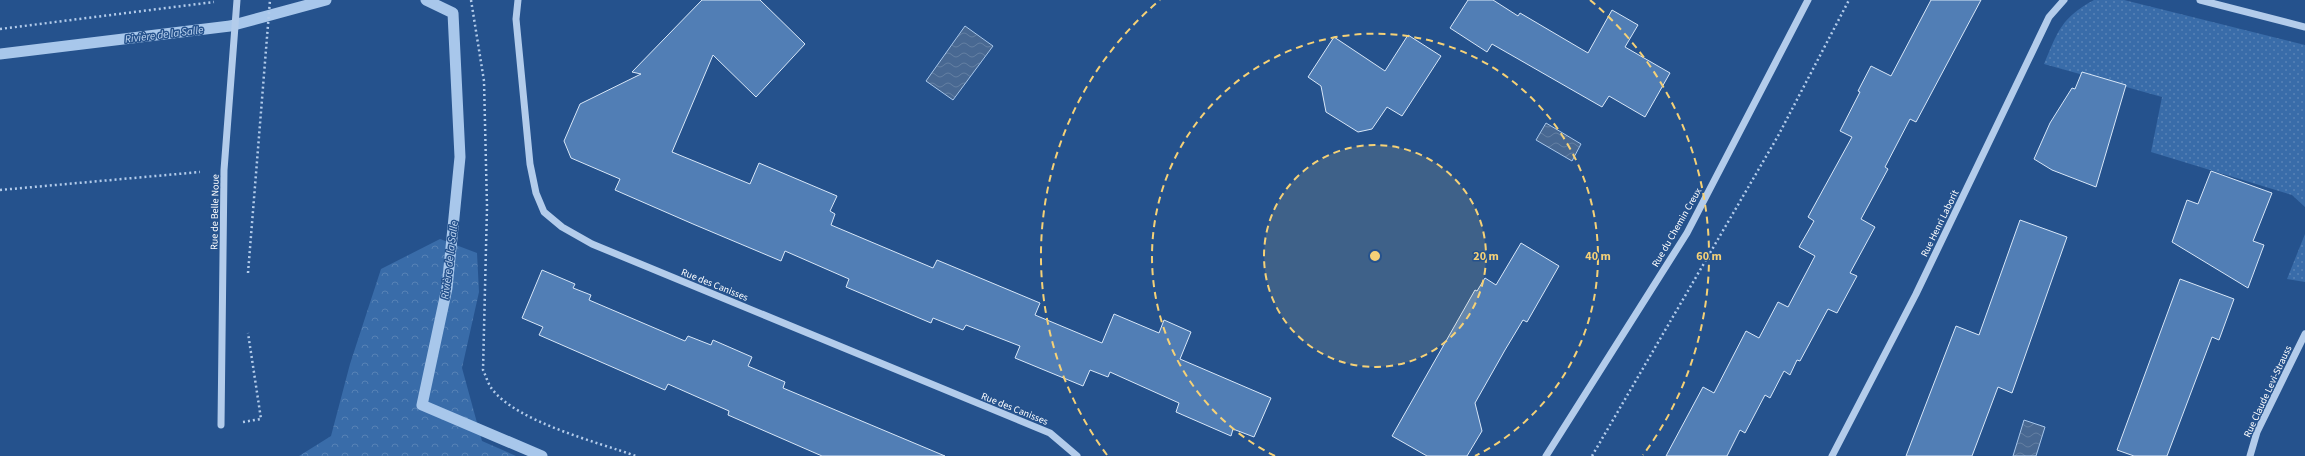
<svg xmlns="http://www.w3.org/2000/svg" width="2305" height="456" viewBox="0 0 2305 456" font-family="'Source Sans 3',sans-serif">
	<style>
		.grass { fill: url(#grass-dots) }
		.forest { fill: url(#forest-crowns) }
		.water { fill: url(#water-waves); stroke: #a8c7eb }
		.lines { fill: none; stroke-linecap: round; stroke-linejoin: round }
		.stream { stroke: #a8c7eb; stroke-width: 11 }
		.building { fill: #517eb5; stroke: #d8e7f8 }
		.path { stroke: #b3cceb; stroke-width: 2.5; stroke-dasharray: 2 3; stroke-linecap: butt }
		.minor { stroke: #b3cceb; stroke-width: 7 }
		.ring { fill: none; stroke: #f5d177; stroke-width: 2; stroke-dasharray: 7 5 }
		.labels { text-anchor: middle; stroke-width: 3; stroke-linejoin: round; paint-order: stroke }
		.street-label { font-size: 10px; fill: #fff; stroke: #25528d }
		.water-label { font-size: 11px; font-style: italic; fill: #bfd6f2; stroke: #25528d }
		.centre { fill: #f5d177; stroke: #25528d; stroke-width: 2 }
		.ring-label { font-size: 12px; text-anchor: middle; font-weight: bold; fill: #f5d177; stroke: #25528d; stroke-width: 3; stroke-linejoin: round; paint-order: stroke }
	</style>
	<defs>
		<pattern id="grass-dots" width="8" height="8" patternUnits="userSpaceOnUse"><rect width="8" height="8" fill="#396ca9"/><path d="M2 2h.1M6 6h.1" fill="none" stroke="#5782b6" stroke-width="1.8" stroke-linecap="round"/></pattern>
		<pattern id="forest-crowns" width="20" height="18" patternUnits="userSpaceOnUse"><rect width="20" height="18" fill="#396ca9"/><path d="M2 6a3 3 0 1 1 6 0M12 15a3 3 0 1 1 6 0" fill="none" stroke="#5782b6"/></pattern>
		<pattern id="water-waves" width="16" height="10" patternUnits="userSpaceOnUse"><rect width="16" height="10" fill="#486892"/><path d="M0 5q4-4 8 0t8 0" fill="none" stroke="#637fa2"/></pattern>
	</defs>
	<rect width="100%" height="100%" fill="#25528d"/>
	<g class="grass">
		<path d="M 2094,0 L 2124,0 L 2305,45 L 2305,207 L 2292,195 L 2151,152 L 2162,97 L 2044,64 C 2058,31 2061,18 2094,0 Z"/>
		<path d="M 2305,234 L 2305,282 L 2287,279 Z"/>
	</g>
	<path class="forest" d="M 440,239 L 477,253 L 479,292 L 462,368 L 482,441 L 516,456 L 299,456 L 331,436 L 350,364 L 381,269 Z"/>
	<g class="water">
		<path d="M 965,26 L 993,46 L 953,100 L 926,81 Z"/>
		<path d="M 1546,123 L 1581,144 L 1572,161 L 1536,140 Z"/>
		<path d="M 2024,420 L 2045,427 L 2036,456 L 2013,456 Z"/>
	</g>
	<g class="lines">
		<g class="stream">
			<path d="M 426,0 L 453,13 L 460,157 L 447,288 L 422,405 L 542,456"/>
			<path d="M 0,54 L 230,26 L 326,0"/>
		</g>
	</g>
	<g class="building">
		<path d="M 702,0 L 760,0 L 805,44 L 756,97 L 713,55 L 672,152 L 750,184 L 759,163 L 837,196 L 830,211 L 835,214 L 831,225 L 933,268 L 937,260 L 1040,303 L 1035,315 L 1102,343 L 1114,314 L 1159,333 L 1164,320 L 1191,332 L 1180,359 L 1271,398 L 1254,437 L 1233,429 L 1231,436 L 1176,412 L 1179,403 L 1110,372 L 1108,377 L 1090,370 L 1083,386 L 1015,358 L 1020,346 L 966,325 L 963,330 L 933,318 L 931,323 L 846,287 L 849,279 L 785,251 L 781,261 L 693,224 L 615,190 L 620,179 L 571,158 L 564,141 L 580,104 L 641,74 L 632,72 Z"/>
		<path d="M 1468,0 L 1493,0 L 1518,16 L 1520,13 L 1588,53 L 1612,10 L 1638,25 L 1625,47 L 1670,73 L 1645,117 L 1609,96 L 1602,107 L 1492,44 L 1487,52 L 1450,28 Z"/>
		<path d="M 1931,0 L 1981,0 L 1916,122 L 1910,119 L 1885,167 L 1888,169 L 1861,219 L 1875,227 L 1850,273 L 1857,276 L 1837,313 L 1828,309 L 1800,361 L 1797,360 L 1790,375 L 1784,371 L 1770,398 L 1765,395 L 1745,433 L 1740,430 L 1727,456 L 1666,456 L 1703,387 L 1714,393 L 1746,331 L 1759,338 L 1778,302 L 1788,307 L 1815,256 L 1799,247 L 1814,221 L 1808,217 L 1852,137 L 1840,131 L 1860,92 L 1858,91 L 1871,66 L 1891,76 Z"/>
		<path d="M 1408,35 L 1441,56 L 1402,116 L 1387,107 L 1372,129 L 1358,132 L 1326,112 L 1321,86 L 1308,77 L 1334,37 L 1385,71 Z"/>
		<path d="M 2082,72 L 2126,85 L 2096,187 L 2052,170 L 2034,159 L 2050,123 L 2072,88 L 2075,89 Z"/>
		<path d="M 2211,171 L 2272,193 L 2253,241 L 2264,245 L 2248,288 L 2172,242 L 2187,200 L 2198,204 Z"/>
		<path d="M 2020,220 L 2067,237 L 2012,393 L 1998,387 L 1972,456 L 1906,456 L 1956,326 L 1979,335 Z"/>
		<path d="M 1521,243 L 1559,266 L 1527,322 L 1523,320 L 1505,350 L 1475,403 L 1482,431 L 1467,456 L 1427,456 L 1392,436 L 1475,290 L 1477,291 L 1485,278 L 1496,285 Z"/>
		<path d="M 542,270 L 575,284 L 573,288 L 591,295 L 589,300 L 685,341 L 688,336 L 711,345 L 713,340 L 752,357 L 748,366 L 785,382 L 783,388 L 945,456 L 822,456 L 728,415 L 729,411 L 668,384 L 665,390 L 539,335 L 543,327 L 522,318 Z"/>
		<path d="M 2180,279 L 2234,299 L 2219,340 L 2212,337 L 2167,456 L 2134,456 L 2117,450 Z"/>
	</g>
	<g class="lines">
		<g class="path">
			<path d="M 471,0 L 484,81 L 487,207 L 483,370 C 486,376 488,384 492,389 C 517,422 597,442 636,456"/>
			<path d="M 0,29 L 214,2"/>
			<path d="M 0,190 L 200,172"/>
			<path d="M 248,273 L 270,0"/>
			<path d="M 243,422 L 261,419 L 248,333"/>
			<path d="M 1592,456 L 1778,136 L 1849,0"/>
		</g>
		<g class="minor">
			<path d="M 518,0 L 516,19 L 530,164 L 536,193 L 544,212 L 562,227 L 592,244 L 1050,433 L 1077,456"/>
			<path d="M 2200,0 L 2305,27"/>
			<path d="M 221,425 L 224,170 L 237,0"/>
			<path d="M 1546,456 L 1687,233 L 1808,0"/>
			<path d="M 1832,456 L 1916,294 L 2049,17 L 2064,0"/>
			<path d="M 2250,456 L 2257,432 L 2305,334"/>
		</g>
	</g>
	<circle cx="1375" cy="256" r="111" fill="#f5d177" fill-opacity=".12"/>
	<g class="ring">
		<circle cx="1375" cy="256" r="111"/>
		<path d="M1275 456A223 223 0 1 1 1475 456"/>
		<path d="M1107 455A334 334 0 0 1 1160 0M1590 0A334 334 0 0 1 1643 455"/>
	</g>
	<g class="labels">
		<g class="street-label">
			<text transform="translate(214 212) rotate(-89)" y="4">Rue de Belle Noue</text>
			<text transform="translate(1939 223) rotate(-64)" y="4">Rue Henri Laborit</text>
			<text transform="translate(1676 227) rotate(-60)" y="4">Rue du Chemin Creux</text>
			<text transform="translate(715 284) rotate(22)" y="4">Rue des Canisses</text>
			<text transform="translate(2267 391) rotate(-65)" y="4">Rue Claude Levi-Strauss</text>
			<text transform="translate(1015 408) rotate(22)" y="4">Rue des Canisses</text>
		</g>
		<g class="water-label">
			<text transform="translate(164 34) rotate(-7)" y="4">Rivière de la Salle</text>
			<text transform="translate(449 260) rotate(-83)" y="4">Rivière de la Salle</text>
		</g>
	</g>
	<circle cx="1375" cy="256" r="6" class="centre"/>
	<g class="ring-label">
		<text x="1486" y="260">20 m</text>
		<text x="1598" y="260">40 m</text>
		<text x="1709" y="260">60 m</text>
	</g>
</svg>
